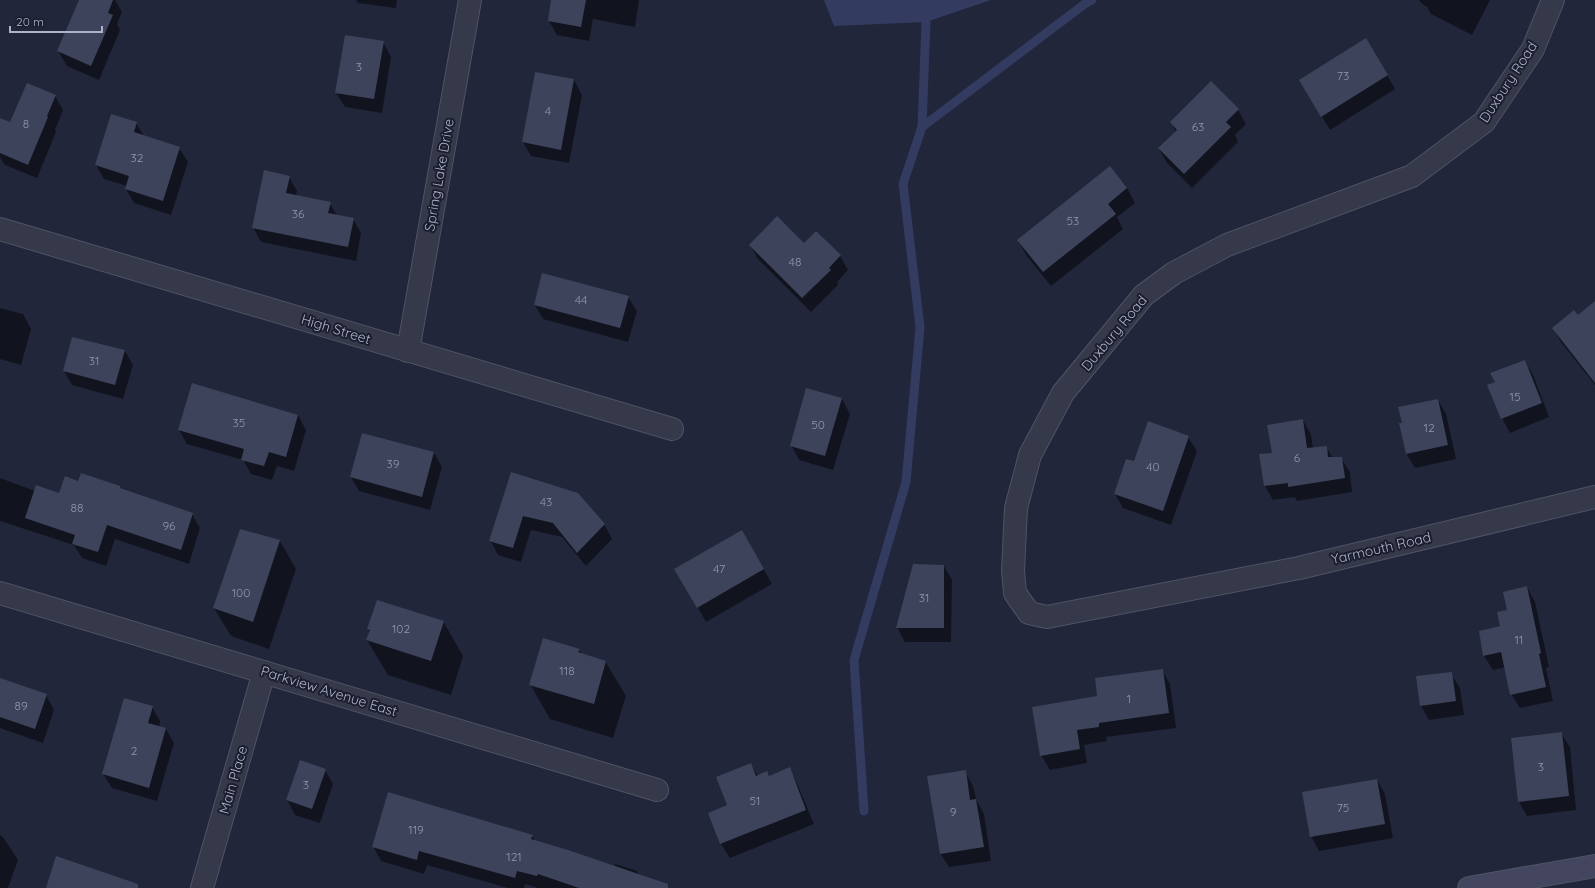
<svg xmlns="http://www.w3.org/2000/svg" width="1595" height="888" viewBox="0 0 1595 888" font-family="Quicksand,sans-serif">
	<style>
		.water { fill: #333b60 }
		.shadow { fill: #0007 }
		.lines { fill: none; stroke-linecap: round; stroke-linejoin: round }
		.stream { stroke: #333b60; stroke-width: 9 }
		.building { fill: #3d435a }
		.minor-casing { stroke: #505365; stroke-width: 24 }
		.secondary-casing { stroke: #505365; stroke-width: 24 }
		.minor { stroke: #35394a; stroke-width: 22 }
		.secondary { stroke: #43465e; stroke-width: 22 }
		.labels { text-anchor: middle; stroke-width: 4; stroke-linejoin: round; paint-order: stroke }
		.number-label { font-size: 12px; fill: #9397ac }
		.street-label { font-size: 14px; fill: #b0b3c7; stroke: #1a1e2f }
	</style>
	<rect width="100%" height="100%" fill="#21263a"/>
	<path class="water" d="M 824,0 L 991,0 L 926,22 L 834,26 Z"/>
	<g class="shadow">
		<path d="M 81,0 L 115,0 L 122,12 L 117,24 L 120,30 L 99,80 L 67,66 L 58,51 Z"/>
		<path d="M 356,0 L 397,0 L 396,8 L 358,3 Z"/>
		<path d="M 552,0 L 639,0 L 635,27 L 593,19 L 589,41 L 557,35 L 549,21 Z"/>
		<path d="M 1419,0 L 1490,0 L 1472,35 L 1431,14 L 1427,7 L 1422,4 Z"/>
		<path d="M 383,42 L 391,57 L 382,113 L 345,107 L 336,93 Z"/>
		<path d="M 535,73 L 574,80 L 582,95 L 569,163 L 531,156 L 523,142 Z"/>
		<path d="M 1387,75 L 1395,89 L 1330,130 L 1308,94 Z"/>
		<path d="M 55,96 L 63,110 L 55,130 L 56,132 L 37,178 L 5,165 L 0,157 L 0,142 L 11,123 Z"/>
		<path d="M 1238,110 L 1246,124 L 1235,135 L 1238,142 L 1192,188 L 1167,163 L 1159,149 L 1176,132 L 1171,122 Z"/>
		<path d="M 136,123 L 144,136 L 179,148 L 188,162 L 171,215 L 134,203 L 126,189 L 127,186 L 104,179 L 96,165 Z"/>
		<path d="M 1110,168 L 1127,188 L 1135,203 L 1117,217 L 1123,229 L 1051,286 L 1026,255 L 1018,240 Z"/>
		<path d="M 289,177 L 297,191 L 296,196 L 330,203 L 337,216 L 353,219 L 361,233 L 356,261 L 261,242 L 253,227 Z"/>
		<path d="M 816,232 L 840,256 L 848,270 L 837,282 L 838,285 L 811,312 L 758,259 L 750,245 L 804,244 Z"/>
		<path d="M 628,297 L 637,311 L 628,342 L 543,319 L 535,305 Z"/>
		<path d="M 1595,303 L 1595,385 L 1561,342 L 1553,328 L 1578,316 Z"/>
		<path d="M 0,308 L 23,314 L 31,329 L 21,365 L 0,359 Z"/>
		<path d="M 125,351 L 133,365 L 123,399 L 72,385 L 64,371 Z"/>
		<path d="M 1525,361 L 1533,375 L 1549,417 L 1510,433 L 1502,418 Z"/>
		<path d="M 842,399 L 850,414 L 833,470 L 799,460 L 791,445 Z"/>
		<path d="M 1438,400 L 1446,414 L 1456,459 L 1415,468 L 1406,453 L 1403,423 Z"/>
		<path d="M 298,415 L 306,430 L 294,471 L 277,466 L 272,480 L 251,474 L 243,460 L 187,444 L 179,430 Z"/>
		<path d="M 1303,420 L 1311,435 L 1313,448 L 1326,447 L 1333,458 L 1341,458 L 1350,472 L 1352,492 L 1297,501 L 1295,497 L 1273,500 L 1265,486 L 1273,453 Z"/>
		<path d="M 1188,437 L 1197,451 L 1171,525 L 1123,508 L 1115,494 L 1135,463 Z"/>
		<path d="M 434,453 L 442,467 L 430,510 L 359,491 L 351,477 Z"/>
		<path d="M 512,473 L 604,524 L 612,539 L 586,566 L 562,537 L 531,530 L 521,562 L 498,555 L 490,540 Z"/>
		<path d="M 0,478 L 35,491 L 60,494 L 79,483 L 120,487 L 121,490 L 192,514 L 200,528 L 189,564 L 115,539 L 106,566 L 82,558 L 74,545 L 0,521 Z"/>
		<path d="M 742,531 L 772,584 L 706,622 L 676,569 Z"/>
		<path d="M 280,541 L 296,569 L 269,649 L 231,636 L 214,608 Z"/>
		<path d="M 944,566 L 952,580 L 951,642 L 905,642 L 897,627 Z"/>
		<path d="M 1527,587 L 1535,602 L 1549,667 L 1546,668 L 1553,701 L 1520,708 L 1511,694 L 1506,667 L 1493,670 L 1484,656 Z"/>
		<path d="M 443,621 L 463,656 L 451,695 L 388,675 L 367,640 L 370,632 L 368,629 Z"/>
		<path d="M 579,650 L 582,654 L 605,661 L 626,696 L 613,738 L 550,719 L 530,684 Z"/>
		<path d="M 1162,670 L 1170,684 L 1176,728 L 1106,737 L 1107,741 L 1084,745 L 1087,763 L 1050,770 L 1041,755 L 1099,696 Z"/>
		<path d="M 1451,674 L 1460,688 L 1464,715 L 1429,720 L 1421,706 L 1417,677 Z"/>
		<path d="M 0,679 L 46,695 L 54,710 L 43,743 L 0,728 Z"/>
		<path d="M 152,707 L 160,721 L 159,727 L 166,729 L 174,743 L 157,801 L 112,788 L 103,774 Z"/>
		<path d="M 1561,733 L 1570,747 L 1576,810 L 1527,816 L 1519,802 L 1512,739 Z"/>
		<path d="M 751,765 L 758,776 L 769,777 L 789,769 L 797,783 L 814,824 L 730,858 L 721,844 L 709,813 L 728,805 Z"/>
		<path d="M 325,770 L 333,784 L 320,823 L 295,815 L 287,800 Z"/>
		<path d="M 965,772 L 973,786 L 976,799 L 984,814 L 991,861 L 949,867 L 940,853 Z"/>
		<path d="M 1377,780 L 1385,794 L 1393,838 L 1319,851 L 1311,836 Z"/>
		<path d="M 0,835 L 2,836 L 9,846 L 18,860 L 8,888 L 0,888 Z"/>
		<path d="M 532,836 L 535,841 L 614,866 L 615,864 L 637,871 L 645,886 L 644,888 L 538,888 L 525,884 L 524,888 L 508,888 L 427,865 L 424,874 L 381,861 L 373,846 Z"/>
	</g>
	<g class="lines">
		<g class="stream">
			<path d="M 922,127 L 926,22"/>
			<path d="M 864,811 L 854,660 L 906,482 L 920,327 L 903,184 L 922,127 L 1086,3 L 1092,0"/>
		</g>
	</g>
	<g class="building">
		<path d="M 79,0 L 113,0 L 108,13 L 113,15 L 91,66 L 57,51 Z"/>
		<path d="M 551,0 L 586,0 L 581,27 L 548,21 Z"/>
		<path d="M 345,35 L 384,41 L 374,99 L 335,93 Z"/>
		<path d="M 1366,38 L 1388,75 L 1321,117 L 1299,80 Z"/>
		<path d="M 535,72 L 574,79 L 561,150 L 522,142 Z"/>
		<path d="M 1211,81 L 1239,109 L 1226,122 L 1231,127 L 1184,174 L 1158,148 L 1177,130 L 1170,122 Z"/>
		<path d="M 27,83 L 56,95 L 47,116 L 48,117 L 28,165 L 0,153 L 0,118 L 10,122 Z"/>
		<path d="M 111,114 L 137,122 L 134,132 L 180,147 L 163,201 L 125,189 L 129,176 L 95,165 Z"/>
		<path d="M 1110,166 L 1127,188 L 1108,204 L 1116,214 L 1043,272 L 1017,240 Z"/>
		<path d="M 264,170 L 290,176 L 286,193 L 331,202 L 328,213 L 354,218 L 348,247 L 252,228 Z"/>
		<path d="M 777,216 L 804,243 L 816,231 L 841,255 L 829,268 L 831,270 L 802,298 L 749,245 Z"/>
		<path d="M 542,273 L 629,296 L 620,328 L 534,305 Z"/>
		<path d="M 1595,301 L 1595,383 L 1552,328 L 1574,310 L 1578,315 Z"/>
		<path d="M 72,337 L 125,350 L 115,385 L 63,371 Z"/>
		<path d="M 1525,360 L 1542,403 L 1501,419 L 1487,385 L 1495,382 L 1490,373 Z"/>
		<path d="M 192,383 L 298,415 L 286,457 L 269,452 L 264,466 L 241,460 L 244,449 L 178,430 Z"/>
		<path d="M 806,388 L 842,398 L 825,456 L 790,446 Z"/>
		<path d="M 1438,399 L 1448,445 L 1406,454 L 1399,423 L 1402,423 L 1398,407 Z"/>
		<path d="M 1303,419 L 1307,448 L 1327,446 L 1328,457 L 1342,457 L 1345,478 L 1288,487 L 1288,483 L 1264,486 L 1259,454 L 1272,453 L 1267,425 Z"/>
		<path d="M 1148,421 L 1189,436 L 1163,511 L 1114,494 L 1126,459 L 1134,461 Z"/>
		<path d="M 362,433 L 434,452 L 422,497 L 350,477 Z"/>
		<path d="M 511,472 L 578,493 L 605,524 L 577,553 L 553,523 L 523,516 L 513,548 L 489,541 Z"/>
		<path d="M 81,473 L 120,486 L 120,488 L 193,513 L 181,550 L 107,525 L 98,552 L 72,544 L 75,535 L 25,518 L 36,485 L 59,493 L 65,476 L 78,481 Z"/>
		<path d="M 240,529 L 280,540 L 253,622 L 213,608 Z"/>
		<path d="M 742,530 L 764,569 L 697,608 L 674,569 Z"/>
		<path d="M 913,564 L 944,565 L 944,628 L 896,628 Z"/>
		<path d="M 1527,586 L 1541,653 L 1539,654 L 1546,687 L 1510,695 L 1501,652 L 1483,656 L 1479,631 L 1500,626 L 1497,612 L 1507,610 L 1503,592 Z"/>
		<path d="M 377,600 L 444,621 L 431,661 L 366,640 L 370,630 L 367,629 Z"/>
		<path d="M 543,638 L 580,649 L 578,652 L 606,661 L 594,704 L 529,685 Z"/>
		<path d="M 1163,669 L 1169,713 L 1099,723 L 1099,727 L 1077,730 L 1080,749 L 1040,756 L 1032,707 L 1097,696 L 1095,678 Z"/>
		<path d="M 1452,672 L 1456,701 L 1420,706 L 1416,676 Z"/>
		<path d="M 0,678 L 47,694 L 35,729 L 0,717 Z"/>
		<path d="M 124,698 L 153,706 L 148,723 L 166,728 L 149,788 L 102,774 Z"/>
		<path d="M 1562,732 L 1569,796 L 1518,802 L 1511,738 Z"/>
		<path d="M 300,760 L 326,769 L 312,809 L 286,800 Z"/>
		<path d="M 751,763 L 756,776 L 767,771 L 769,776 L 790,767 L 806,810 L 720,844 L 708,813 L 727,805 L 716,777 Z"/>
		<path d="M 966,770 L 970,800 L 976,799 L 984,847 L 940,854 L 927,776 Z"/>
		<path d="M 1377,779 L 1385,824 L 1310,837 L 1302,792 Z"/>
		<path d="M 388,792 L 533,835 L 531,839 L 568,850 L 668,884 L 668,888 L 579,888 L 538,874 L 537,876 L 517,871 L 515,878 L 419,851 L 417,860 L 372,847 Z"/>
		<path d="M 56,856 L 138,884 L 138,888 L 46,888 Z"/>
	</g>
	<g class="lines">
		<defs>
			<g id="minor">
				<path d="M 1553,0 L 1533,49 L 1484,122 L 1412,176 L 1227,245 L 1174,273 L 1144,295 L 1063,393 L 1030,455 L 1016,508 L 1013,571 L 1015,593 L 1029,613 L 1047,617 L 1299,568 L 1595,497"/>
				<path d="M 0,229 L 672,429"/>
				<path d="M 408,351 L 470,0"/>
				<path d="M 0,593 L 657,790"/>
				<path d="M 202,888 L 264,672"/>
			</g>
			<path id="secondary" d="M 1469,888 L 1595,866"/>
		</defs>
		<use href="#minor" class="minor-casing"/>
		<use href="#secondary" class="secondary-casing"/>
		<use href="#minor" class="minor"/>
		<use href="#secondary" class="secondary"/>
	</g>
	<g class="labels">
		<g class="number-label">
			<text x="359" y="71">3</text>
			<text x="1343" y="80">73</text>
			<text x="548" y="115">4</text>
			<text x="26" y="128">8</text>
			<text x="1198" y="131">63</text>
			<text x="137" y="162">32</text>
			<text x="298" y="218">36</text>
			<text x="1073" y="225">53</text>
			<text x="795" y="266">48</text>
			<text x="581" y="304">44</text>
			<text x="94" y="365">31</text>
			<text x="1515" y="401">15</text>
			<text x="239" y="427">35</text>
			<text x="818" y="429">50</text>
			<text x="1429" y="432">12</text>
			<text x="1297" y="462">6</text>
			<text x="393" y="468">39</text>
			<text x="1153" y="471">40</text>
			<text x="546" y="506">43</text>
			<text x="77" y="512">88</text>
			<text x="169" y="530">96</text>
			<text x="719" y="573">47</text>
			<text x="241" y="597">100</text>
			<text x="924" y="602">31</text>
			<text x="401" y="633">102</text>
			<text x="1519" y="644">11</text>
			<text x="567" y="675">118</text>
			<text x="1129" y="703">1</text>
			<text x="21" y="710">89</text>
			<text x="134" y="755">2</text>
			<text x="1541" y="771">3</text>
			<text x="306" y="789">3</text>
			<text x="755" y="805">51</text>
			<text x="1343" y="812">75</text>
			<text x="953" y="816">9</text>
			<text x="416" y="834">119</text>
			<text x="514" y="861">121</text>
		</g>
		<g class="street-label">
			<text transform="translate(1508 82) rotate(-57)" y="5">Duxbury Road</text>
			<text transform="translate(439 175) rotate(-80)" y="5">Spring Lake Drive</text>
			<text transform="translate(336 329) rotate(17)" y="5">High Street</text>
			<text transform="translate(1114 333) rotate(-50)" y="5">Duxbury Road</text>
			<text transform="translate(1381 548) rotate(-13)" y="5">Yarmouth Road</text>
			<text transform="translate(329 691) rotate(17)" y="5">Parkview Avenue East</text>
			<text transform="translate(233 780) rotate(-74)" y="5">Main Place</text>
		</g>
	</g>
	<path d="M10 26v6h92v-6" fill="none" stroke="#b0b3c7" stroke-width="2"/>
	<text x="16" y="26" font-size="12" fill="#b0b3c7" stroke="#1a1e2f" stroke-width="3" paint-order="stroke">20 m</text>
</svg>
